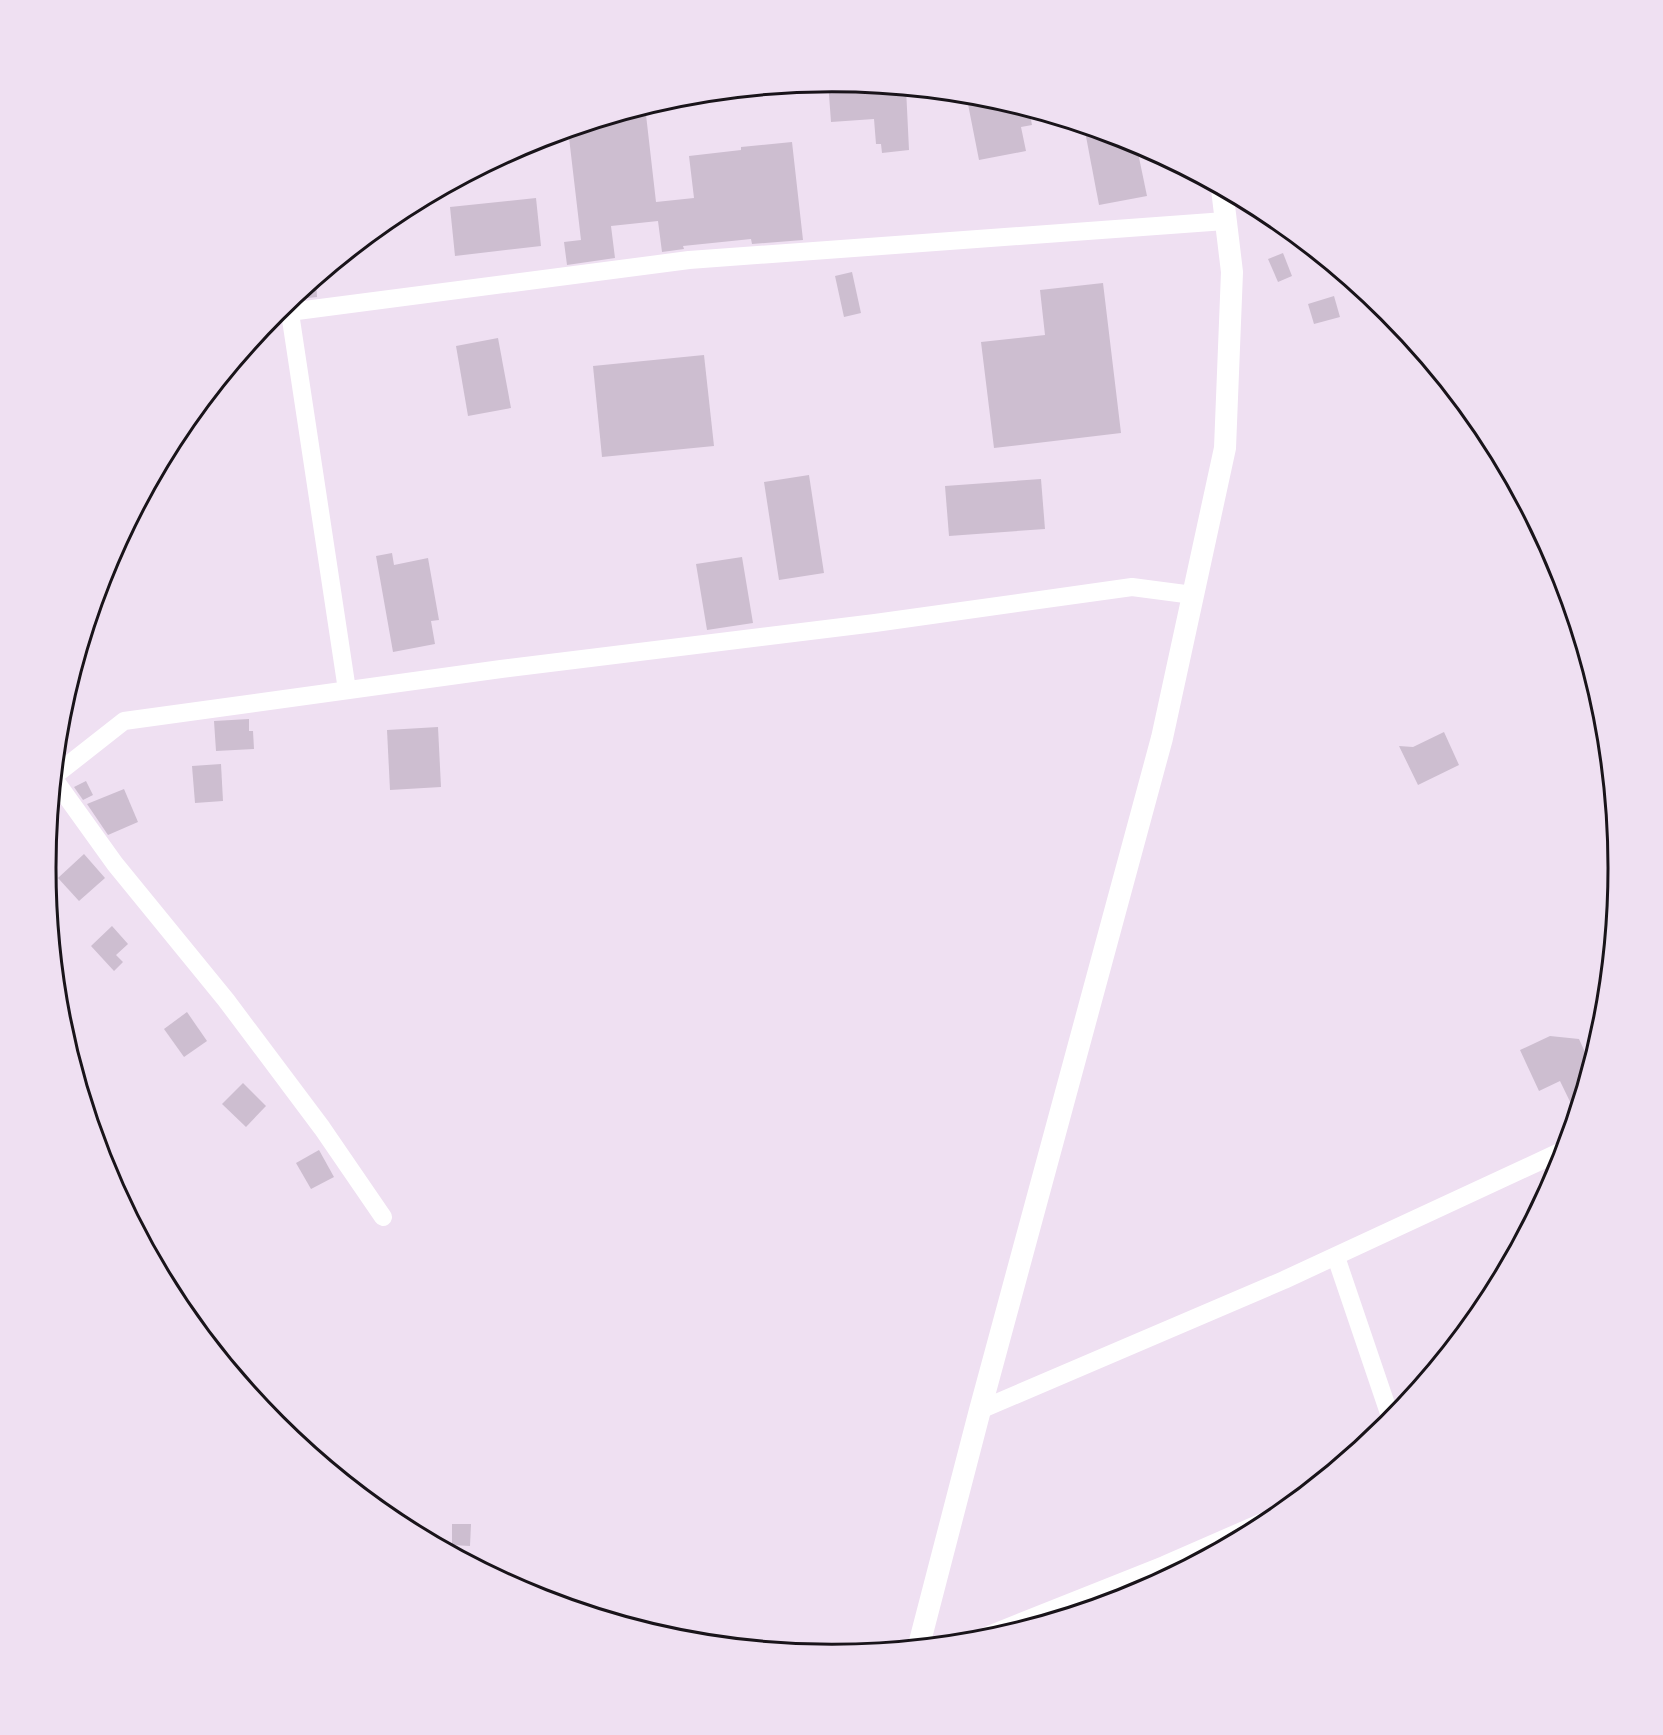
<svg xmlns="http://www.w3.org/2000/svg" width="1663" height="1735" viewBox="0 0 1663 1735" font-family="'Nunito Sans',sans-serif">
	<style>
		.building { fill: #cdbed0 }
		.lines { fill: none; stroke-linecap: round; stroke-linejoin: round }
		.minor { stroke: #fff; stroke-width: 18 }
		.major { stroke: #fff; stroke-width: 22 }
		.rim { fill: none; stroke: #19141a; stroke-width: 3 }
	</style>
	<rect width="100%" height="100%" fill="#efe0f2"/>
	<g class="building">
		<path d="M 828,81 L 906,88 L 909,150 L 882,153 L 881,144 L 876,144 L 874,119 L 831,122 Z"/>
		<path d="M 966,94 L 985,96 L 1029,109 L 1032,125 L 1021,127 L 1026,151 L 979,160 Z"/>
		<path d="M 645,106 L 656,202 L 694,198 L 689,156 L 741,150 L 741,147 L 792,142 L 803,240 L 752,244 L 751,239 L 683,246 L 684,249 L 662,252 L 658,221 L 611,226 L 615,258 L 567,265 L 564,242 L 581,240 L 568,129 Z"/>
		<path d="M 1084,126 L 1136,143 L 1147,196 L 1099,205 Z"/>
		<path d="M 536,198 L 541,246 L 455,256 L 450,207 Z"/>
		<path d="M 1283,253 L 1292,276 L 1278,282 L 1268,259 Z"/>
		<path d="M 852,272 L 861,313 L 844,317 L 835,276 Z"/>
		<path d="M 316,278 L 317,297 L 289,300 L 314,280 Z"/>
		<path d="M 1103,283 L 1121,433 L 994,448 L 981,342 L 1045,335 L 1040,290 Z"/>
		<path d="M 1334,296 L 1340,317 L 1314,324 L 1308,304 Z"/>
		<path d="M 498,338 L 511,408 L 468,416 L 456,346 Z"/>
		<path d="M 704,355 L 714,446 L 602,457 L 593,366 Z"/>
		<path d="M 809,475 L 824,573 L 779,580 L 764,482 Z"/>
		<path d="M 1041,479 L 1045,529 L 949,536 L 945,486 Z"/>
		<path d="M 392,553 L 394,565 L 428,558 L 439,620 L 431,621 L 435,644 L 393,652 L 376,556 Z"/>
		<path d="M 742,557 L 753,623 L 707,630 L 696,564 Z"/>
		<path d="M 249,719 L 249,731 L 253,731 L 254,749 L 216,751 L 214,721 Z"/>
		<path d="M 438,727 L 441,787 L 390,790 L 387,730 Z"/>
		<path d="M 1444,732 L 1459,765 L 1418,785 L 1399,746 L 1413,747 Z"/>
		<path d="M 221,764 L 223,801 L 195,803 L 192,766 Z"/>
		<path d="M 86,781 L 93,795 L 83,800 L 74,787 Z"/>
		<path d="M 124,789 L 138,822 L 108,835 L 87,804 Z"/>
		<path d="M 84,854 L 105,878 L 79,901 L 58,878 Z"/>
		<path d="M 112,926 L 128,944 L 116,955 L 123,962 L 114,971 L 91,946 Z"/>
		<path d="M 187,1012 L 207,1041 L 184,1057 L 164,1029 Z"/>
		<path d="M 1550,1036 L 1579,1039 L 1590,1063 L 1575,1112 L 1560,1081 L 1539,1091 L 1520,1050 Z"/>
		<path d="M 243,1083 L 266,1106 L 246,1127 L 222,1104 Z"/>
		<path d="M 319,1150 L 334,1177 L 311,1189 L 296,1163 Z"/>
		<path d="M 452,1524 L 471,1524 L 470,1546 L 452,1545 Z"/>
	</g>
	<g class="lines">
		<g class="minor">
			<path d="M 290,313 L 347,690"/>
			<path d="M 274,314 L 689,260 L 1225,221"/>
			<path d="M 54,776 L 124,721 L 501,669 L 875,623 L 1132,587 L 1193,595"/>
			<path d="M 54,779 L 115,864 L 226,1000 L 322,1128 L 383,1217"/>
			<path d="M 1336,1257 L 1391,1419"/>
			<path d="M 980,1410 L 1284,1280 L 1564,1150"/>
			<path d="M 976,1640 L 1164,1565 L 1274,1517"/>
		</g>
		<path class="major" d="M 919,1645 L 980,1410 L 1162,738 L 1225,448 L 1232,272 L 1222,189"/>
	</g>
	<path d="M0 0H1663V1735H0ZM56 868a776 776 0 1 1 1552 0a776 776 0 1 1-1552 0Z" fill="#efe0f2" fill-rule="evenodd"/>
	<path class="rim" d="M56 868a776 776 0 1 1 1552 0a776 776 0 1 1-1552 0Z"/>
</svg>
